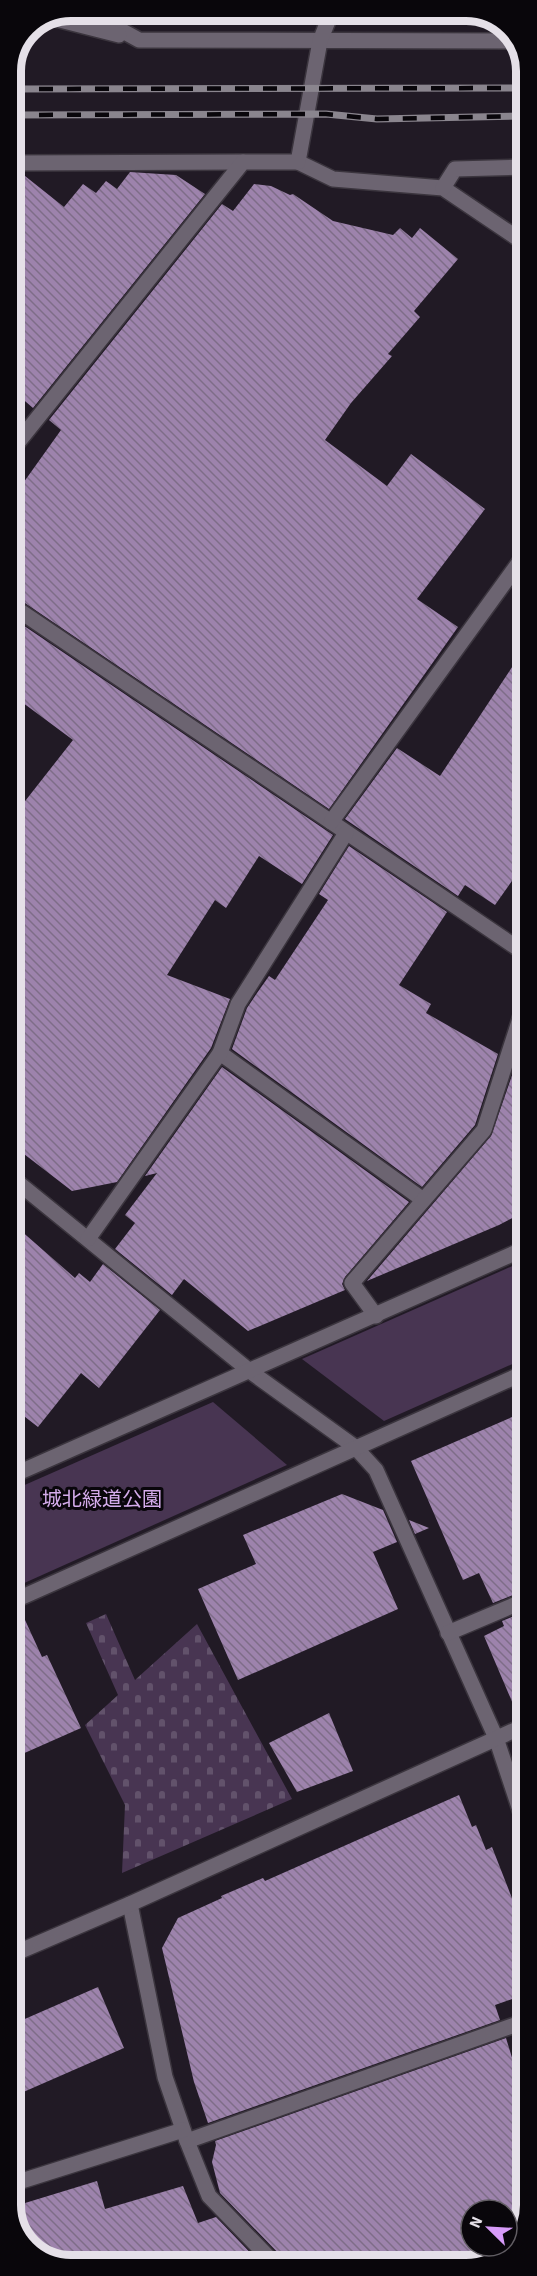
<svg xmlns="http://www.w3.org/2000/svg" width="537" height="2276" viewBox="0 0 537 2276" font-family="'Source Sans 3','Noto Sans JP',sans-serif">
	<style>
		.green { fill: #483552 }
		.cemetery { fill: url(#cemetery-stones) }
		.building { fill: url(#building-back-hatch); fill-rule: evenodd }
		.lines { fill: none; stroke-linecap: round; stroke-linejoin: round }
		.minor-casing { stroke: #3b353e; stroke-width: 18 }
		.minor { stroke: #6c6471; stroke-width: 15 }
		.rail-casing { stroke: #8a858e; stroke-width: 7 }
		.rail { stroke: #09060b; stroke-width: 4.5; stroke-dasharray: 14; stroke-linecap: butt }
		.labels { text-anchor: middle; stroke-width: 6; stroke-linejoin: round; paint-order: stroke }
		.park-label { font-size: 20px; fill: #d4aceb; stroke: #09060b }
		.rim { fill: none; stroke: #e5e0e8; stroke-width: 8 }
	</style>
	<defs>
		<pattern id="cemetery-stones" width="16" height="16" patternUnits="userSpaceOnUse" patternTransform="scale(1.5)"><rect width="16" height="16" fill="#483552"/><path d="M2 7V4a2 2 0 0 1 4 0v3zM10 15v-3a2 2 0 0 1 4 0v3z" fill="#62526b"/></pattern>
		<pattern id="building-back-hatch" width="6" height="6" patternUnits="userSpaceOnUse" patternTransform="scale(1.5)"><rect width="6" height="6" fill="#9d83ac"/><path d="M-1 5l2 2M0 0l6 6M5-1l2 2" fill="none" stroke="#7e6d88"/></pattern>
	</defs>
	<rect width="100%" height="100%" fill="#211a25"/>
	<g class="green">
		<path d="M 526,1260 L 526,1358 L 384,1421 L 302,1359 Z"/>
		<path d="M 213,1402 L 287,1465 L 11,1589 L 11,1491 Z"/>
	</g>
	<path class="cemetery" d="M 106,1614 L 135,1680 L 197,1624 L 292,1799 L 122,1873 L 125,1805 L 85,1725 L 118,1695 L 86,1623 Z"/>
	<g class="building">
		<path d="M 130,172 L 176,175 L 205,194 L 33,408 L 11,389 L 11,195 L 25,176 L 64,207 L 83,184 L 96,193 L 106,181 L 117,189 Z"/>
		<path d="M 254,184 L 271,186 L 290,195 L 293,194 L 333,221 L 393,235 L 400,228 L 412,238 L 420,228 L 458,259 L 414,311 L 420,317 L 388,354 L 392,356 L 351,403 L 325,440 L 387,486 L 411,454 L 485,509 L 417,599 L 458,627 L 329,809 L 16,597 L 11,595 L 11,500 L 61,430 L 49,420 L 222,204 L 233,211 Z"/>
		<path d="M 11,617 L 333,835 L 302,884 L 259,856 L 226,908 L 215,900 L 167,975 L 230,999 L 211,1048 L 117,1182 L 72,1191 L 11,1144 L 11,819 L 73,740 L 11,694 Z"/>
		<path d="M 526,646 L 526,861 L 495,905 L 465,885 L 458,896 L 345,819 L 397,748 L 440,776 Z"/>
		<path d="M 349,846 L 447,912 L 399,985 L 431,1004 L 426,1013 L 498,1054 L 475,1125 L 422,1187 L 232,1049 L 247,1008 L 257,993 L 269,976 L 275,980 L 328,900 L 319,894 Z"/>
		<path d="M 516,1064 L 526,1070 L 526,1211 L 499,1225 L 367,1281 L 491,1136 Z"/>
		<path d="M 222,1067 L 409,1202 L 345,1277 L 342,1284 L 345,1290 L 248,1331 L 184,1279 L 172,1295 L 115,1249 L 135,1223 L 125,1215 L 157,1173 L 145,1176 Z"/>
		<path d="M 11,1222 L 75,1278 L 79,1273 L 90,1282 L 103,1264 L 160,1310 L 99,1388 L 81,1373 L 38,1427 L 11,1406 Z"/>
		<path d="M 526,1411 L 526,1590 L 493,1603 L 479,1573 L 463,1580 L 411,1461 Z"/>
		<path d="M 342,1494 L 383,1510 L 397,1542 L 373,1552 L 398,1609 L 238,1680 L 198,1589 L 256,1564 L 243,1535 Z"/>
		<path d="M 409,1520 L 429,1528 L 415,1534 Z"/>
		<path d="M 20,1609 L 42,1657 L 47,1655 L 81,1728 L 11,1759 L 11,1612 Z"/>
		<path d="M 526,1611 L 526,1715 L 519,1718 L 484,1636 L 504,1626 L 502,1621 Z"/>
		<path d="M 329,1713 L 353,1771 L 297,1792 L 269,1743 Z"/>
		<path d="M 459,1795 L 472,1827 L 476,1825 L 486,1850 L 492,1847 L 526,1934 L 526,1994 L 495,2005 L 500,2020 L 208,2123 L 194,2082 L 162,1948 L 178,1918 L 222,1898 L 221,1896 L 263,1878 L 265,1881 Z"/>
		<path d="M 98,1987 L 124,2048 L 12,2097 L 11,2025 Z"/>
		<path d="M 506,2038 L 526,2104 L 526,2206 L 512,2245 L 478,2264 L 285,2265 L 283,2258 L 220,2193 L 212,2162 L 216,2145 L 215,2141 ZM 471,2210 L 507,2210 L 507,2246 L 471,2246 Z"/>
		<path d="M 97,2181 L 105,2209 L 183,2186 L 198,2223 L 216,2217 L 262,2265 L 63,2265 L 28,2248 L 12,2217 L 12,2207 Z"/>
	</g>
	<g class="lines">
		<defs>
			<g id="minor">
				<path d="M 86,11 L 139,40 L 516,41"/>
				<path d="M 52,18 L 119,35"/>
				<path d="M 298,162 L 333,179 L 443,188 L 526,244"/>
				<path d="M 11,163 L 243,162"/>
				<path d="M 443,188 L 455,169 L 525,167"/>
				<path d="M 11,451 L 243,162 L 298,162 L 320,41 L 332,11"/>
				<path d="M 11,605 L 526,954"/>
				<path d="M 331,822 L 526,553"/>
				<path d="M 220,1053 L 422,1199"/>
				<path d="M 11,1177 L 251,1372 L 355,1447 L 376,1470 L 496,1738 L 526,1828"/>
				<path d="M 88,1239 L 220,1053 L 238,1004 L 346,833"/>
				<path d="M 376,1316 L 352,1283 L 484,1130 L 526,1000"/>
				<path d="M 11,1476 L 526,1248"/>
				<path d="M 11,1602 L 526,1372"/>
				<path d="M 448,1633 L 526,1600"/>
				<path d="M 130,1904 L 165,2077 L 187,2141 L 209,2196 L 276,2265"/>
				<path d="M 11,1955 L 130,1904 L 526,1725"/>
				<path d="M 187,2141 L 526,2021"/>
				<path d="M 12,2184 L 183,2130"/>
			</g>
		</defs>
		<use href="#minor" class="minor-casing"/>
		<use href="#minor" class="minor"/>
		<defs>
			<g id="rail">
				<path d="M 11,89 L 525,88"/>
				<path d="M 11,115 L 326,114 L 377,119 L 525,116"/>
			</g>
		</defs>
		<use href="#rail" class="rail-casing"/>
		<use href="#rail" class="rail"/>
	</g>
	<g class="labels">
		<g class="park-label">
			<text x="102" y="1506">城北緑道公園</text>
		</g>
	</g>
	<path d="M0 0H537V2276H0ZM71 21H466A50 50 0 0 1 516 71V2205A50 50 0 0 1 466 2255H71A50 50 0 0 1 21 2205V71A50 50 0 0 1 71 21Z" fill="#09060b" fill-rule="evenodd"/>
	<path class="rim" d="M71 21H466A50 50 0 0 1 516 71V2205A50 50 0 0 1 466 2255H71A50 50 0 0 1 21 2205V71A50 50 0 0 1 71 21Z"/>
	<g transform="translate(489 2228) rotate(294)"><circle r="28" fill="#09060b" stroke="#615d63" stroke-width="1.5"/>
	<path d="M0-4.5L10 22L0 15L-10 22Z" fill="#d79bf9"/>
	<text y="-9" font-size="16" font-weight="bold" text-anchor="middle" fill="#e5e0e8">N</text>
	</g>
</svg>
